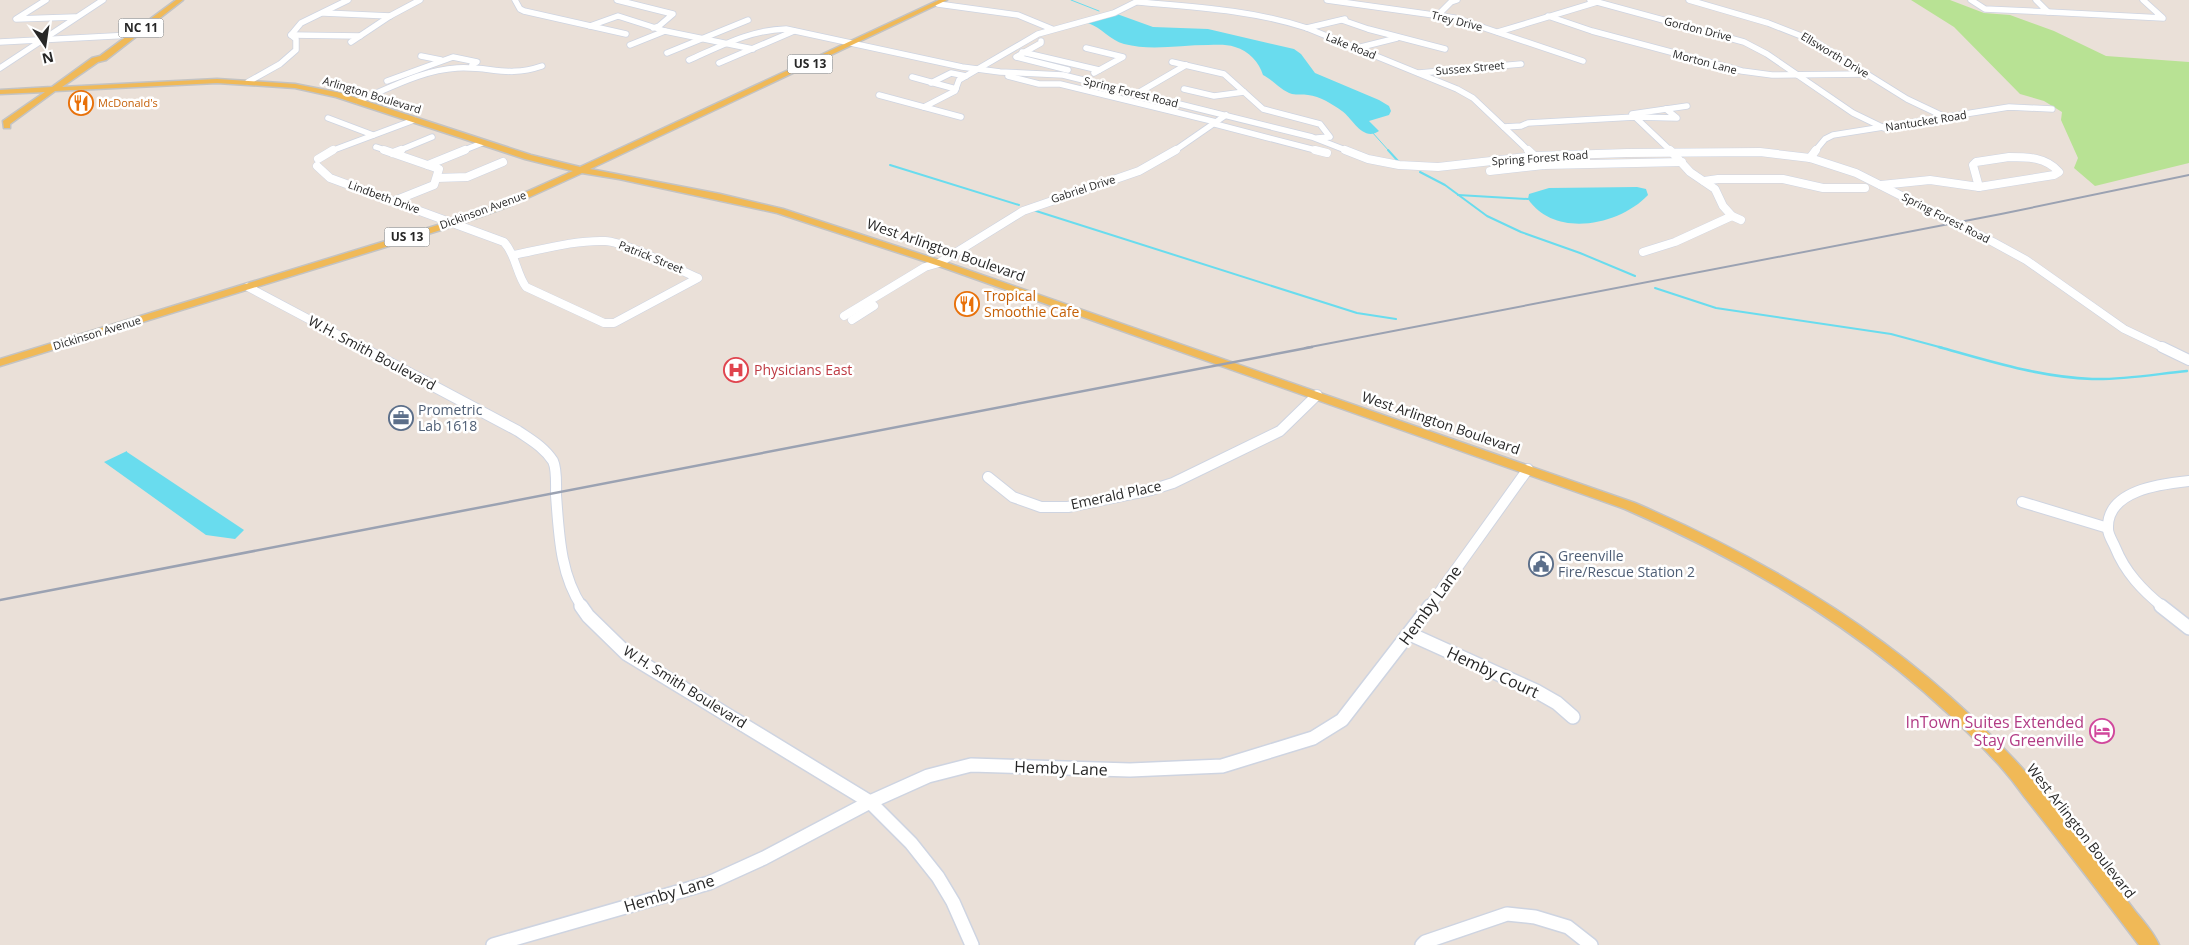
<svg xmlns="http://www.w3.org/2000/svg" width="2189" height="945" viewBox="0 0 2189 945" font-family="'Open Sans',sans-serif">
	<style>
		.green { fill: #b8e294 }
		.water { fill: #69dcee }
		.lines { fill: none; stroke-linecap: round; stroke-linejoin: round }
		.stream-far2 { stroke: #69dcee; stroke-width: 1 }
		.stream-far1 { stroke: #69dcee; stroke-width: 2 }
		.stream { stroke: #69dcee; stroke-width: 2.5 }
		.minor-far3-casing { stroke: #ced4e1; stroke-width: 7 }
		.minor-far2-casing { stroke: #ced4e1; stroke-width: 9 }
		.minor-far1-casing { stroke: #ced4e1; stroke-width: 12 }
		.minor-casing { stroke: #ced4e1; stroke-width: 16 }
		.major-casing { stroke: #c3c3c3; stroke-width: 3 }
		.minor-far3 { stroke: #fff; stroke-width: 5.5 }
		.minor-far2 { stroke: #fff; stroke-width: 8 }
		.minor-far1 { stroke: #fff; stroke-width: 10 }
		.minor { stroke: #fff; stroke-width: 13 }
		.major { fill: #f0b957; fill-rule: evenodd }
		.rail-far1 { stroke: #9ba2b2; stroke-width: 2 }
		.rail { stroke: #9ba2b2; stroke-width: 2.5 }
		.labels { text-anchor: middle; stroke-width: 5; stroke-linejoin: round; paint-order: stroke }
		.far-street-label { font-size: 11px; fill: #272727; stroke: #fff }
		.far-food-label { font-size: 11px; fill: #c56008; stroke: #fff; text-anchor: start }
		.shield { fill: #fff; stroke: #686868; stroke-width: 1 }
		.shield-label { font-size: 12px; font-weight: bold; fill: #272727 }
		.street-label { font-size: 14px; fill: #272727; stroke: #fff }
		.food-label { font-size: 14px; fill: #c56008; stroke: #fff; text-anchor: start }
		.health-label { font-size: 14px; fill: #be3a42; stroke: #fff; text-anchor: start }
		.service-label { font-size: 14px; fill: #4e5e75; stroke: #fff; text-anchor: start }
		.near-street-label { font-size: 16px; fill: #272727; stroke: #fff }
		.near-hotel-label { font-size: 16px; fill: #b23c85; stroke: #fff; text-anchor: end }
	</style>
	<rect width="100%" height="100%" fill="#eae0d8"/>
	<path class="green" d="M 1911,0 L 1950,0 L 1984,13 L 2010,15 L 2054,31 L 2106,56 L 2189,62 L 2189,163 L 2095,186 L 2074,168 L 2078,158 L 2061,120 L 2062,112 L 2044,101 L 2020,94 L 1954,27 Z"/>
	<g class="water">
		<path d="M 1117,14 L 1153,27 L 1208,29 L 1294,49 L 1301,54 L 1315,73 L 1379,100 L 1389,106 L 1391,111 L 1389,115 L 1369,121 L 1379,131 C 1363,142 1353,119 1342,111 C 1332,104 1320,96 1308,95 C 1303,94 1297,95 1292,94 C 1282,91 1273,80 1263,75 C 1259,62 1249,51 1235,47 C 1226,44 1217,45 1208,45 C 1180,45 1151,51 1124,44 C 1110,40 1102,28 1088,23 Z"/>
		<path d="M 1637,187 L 1646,189 L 1648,195 C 1620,225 1555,239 1528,199 L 1529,194 L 1549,188 Z"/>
		<path d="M 127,451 L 127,452 L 244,530 L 235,539 L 206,535 L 104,462 Z"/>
	</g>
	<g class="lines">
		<g class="stream-far2">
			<path d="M 1071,0 L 1099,11"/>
			<path d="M 1372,132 L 1389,151"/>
		</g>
		<g class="stream-far1">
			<path d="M 1388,150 L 1398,161"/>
			<path d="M 890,165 L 1019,205"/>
			<path d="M 1420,172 L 1445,185 L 1487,216 L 1521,232 L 1580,253 L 1635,276"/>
			<path d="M 1458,195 L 1528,199"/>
			<path d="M 1033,210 L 1357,313 L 1396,319"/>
			<path d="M 1655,288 L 1716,308 L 1891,334 L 1943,348"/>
		</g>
		<path class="stream" d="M 1939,347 C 1989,361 2039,377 2092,379 C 2123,380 2156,374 2187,371"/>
		<defs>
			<g id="minor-far3">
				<path d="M 46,0 L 16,19 L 75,17"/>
				<path d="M 515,0 L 520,9 L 524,11 L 626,34"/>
				<path d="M 617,0 L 673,14 L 659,26 L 653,28"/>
				<path d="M 1327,0 L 1455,18 L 1583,61"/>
				<path d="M 1590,0 L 1744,42 L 1767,54 L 1853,113 L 1884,128"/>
				<path d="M 1689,0 L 1768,23 L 1814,41 L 1907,99 L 1945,117"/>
				<path d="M 1971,0 L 1985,9 L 2048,12 L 2036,0"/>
				<path d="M 1138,2 C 1195,7 1252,10 1307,28 L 1457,89 L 1473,98 L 1529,151"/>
				<path d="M 938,4 L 1018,15 L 1052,29"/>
				<path d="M 2048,12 L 2163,18 L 2143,0"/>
				<path d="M 324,13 L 390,16"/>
				<path d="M 1438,15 L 1451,2 L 1457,0"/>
				<path d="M 1548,16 L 1592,31 L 1742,71 L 1772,75 L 1867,74"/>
				<path d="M 1342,20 L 1368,29 L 1445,49"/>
				<path d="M 590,26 L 618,16 L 665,31 L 753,49"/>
				<path d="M 1307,28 L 1345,19"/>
				<path d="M 1498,32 L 1597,2"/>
				<path d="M 291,35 L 360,36"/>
				<path d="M 1041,41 L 1041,43 L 1016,57 L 1068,70"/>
				<path d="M 0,42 L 132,35"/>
				<path d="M 351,42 L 390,16 L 420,0"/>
				<path d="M 630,45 L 665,31"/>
				<path d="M 1086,48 L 1123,57 L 1094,73"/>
				<path d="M 1357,48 L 1397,38"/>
				<path d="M 1022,52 L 1099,70"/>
				<path d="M 667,53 L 748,20"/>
				<path d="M 421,56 L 441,60"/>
				<path d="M 689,60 C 721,46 750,30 786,29 L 962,67 L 1000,72 L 1063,75 L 1312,137 L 1348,151"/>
				<path d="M 1172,62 L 1224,74 L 1263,109 L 1320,124 L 1330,137 L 1317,138"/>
				<path d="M 719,63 L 794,31"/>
				<path d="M 0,68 L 103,0"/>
				<path d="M 1419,73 L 1521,64"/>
				<path d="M 1008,76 L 1039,84 L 1060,84 L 1216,122"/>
				<path d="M 912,77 L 956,89"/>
				<path d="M 387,81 L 453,57 L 477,62 L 472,65"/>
				<path d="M 248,82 L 280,64 L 296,50 L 296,39 L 291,35 L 301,23 L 348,0"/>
				<path d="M 931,83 L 951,73 L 966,76"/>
				<path d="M 1184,89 L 1214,96 L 1244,92"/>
				<path d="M 1138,93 L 1186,65"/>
				<path d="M 879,95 L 961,117"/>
				<path d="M 358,101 C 390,88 422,70 457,68 C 491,66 507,78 542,66"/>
				<path d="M 924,107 L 955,91 L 959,80 L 1038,34 L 1114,13 L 1140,0"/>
				<path d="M 328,118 L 373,135"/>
				<path d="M 1215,124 L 1319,151"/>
				<path d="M 1504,127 L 1521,126 L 1528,123 L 1635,117 L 1677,118 L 1666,109"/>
				<path d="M 376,147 L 388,151"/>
				<path d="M 331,151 L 414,120"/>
				<path d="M 398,151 L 432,137"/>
				<path d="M 462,151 L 482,143"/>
				<path d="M 1174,151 L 1226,115"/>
				<path d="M 1671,151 L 1632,114 L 1687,106"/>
				<path d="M 1815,151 L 1825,139 L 1833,135 L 2009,107 L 2052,109"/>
			</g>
			<g id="minor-far2">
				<path d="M 384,150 L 439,169 L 434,185 L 394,201"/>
				<path d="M 1315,150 L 1327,153"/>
				<path d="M 1345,150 L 1368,159 L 1399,165 L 1438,167 L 1536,156 L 1627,153 L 1760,152 L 1810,158 L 1856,173 L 1993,242 L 2026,260 L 2124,329 L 2164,348"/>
				<path d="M 1528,150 L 1544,165"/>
				<path d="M 1670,150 L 1690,172 L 1715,189 L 1723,206 L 1732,216 L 1741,220"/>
				<path d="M 393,153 L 401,150"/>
				<path d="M 2009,157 C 2028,157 2046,157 2059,172 L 2054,175 L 1979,187 L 1973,165 L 1976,162 Z"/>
				<path d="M 1810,158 L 1816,150"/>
				<path d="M 318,159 L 333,150"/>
				<path d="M 428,165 L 465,150"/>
				<path d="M 317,166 L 330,178 L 504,242 C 516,255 516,273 526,287 L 604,323 L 614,323 L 698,278 C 677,269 626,242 605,241 C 575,240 544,249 514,255"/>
				<path d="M 1490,171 L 1544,165 L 1682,162"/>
				<path d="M 437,178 L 467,177 L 503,162"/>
				<path d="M 1704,181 L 1718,179 L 1783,179 L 1823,188 L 1865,188"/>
				<path d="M 1881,185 L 1930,180 L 1979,187"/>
				<path d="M 1643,252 L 1675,242 L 1732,216"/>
				<path d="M 248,287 L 363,348"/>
				<path d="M 844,316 L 925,267 L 939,263 L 1023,211 L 1139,171 L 1176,150"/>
				<path d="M 852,320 L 874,306"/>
			</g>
			<g id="minor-far1">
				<path d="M 360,347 L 518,431 C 531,440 544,447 553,461 C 557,469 556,486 556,495 C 559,534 560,574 582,607"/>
				<path d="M 2162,347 L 2189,360"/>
				<path d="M 988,477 L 1013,497 L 1041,507 L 1068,507 L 1151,490 L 1173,483 L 1280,431 L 1317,395"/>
				<path d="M 2022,502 L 2108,528"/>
				<path d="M 1429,607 L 1528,469"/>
				<path d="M 2163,607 C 2142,590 2125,572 2115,547 C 2113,542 2108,535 2108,529 C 2106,490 2161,484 2189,481"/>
			</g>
			<g id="minor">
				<path d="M 581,606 L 588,616 L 627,654 L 870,802 L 911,843 L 938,877 L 953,902 L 972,945"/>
				<path d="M 2161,606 L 2189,628"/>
				<path d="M 1410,634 L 1536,691 L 1557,703 L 1573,717"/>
				<path d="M 493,945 L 709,883 L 764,858 L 870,802 L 928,776 L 971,765 L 1130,770 L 1222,766 L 1313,738 L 1342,720 L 1430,606"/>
				<path d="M 1422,945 L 1425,942 L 1507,914 L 1535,917 L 1568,927 L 1591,945"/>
			</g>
			<path id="major" d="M 176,0 L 183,0 L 106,60 L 98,62 L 62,87 L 217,79 L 295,84 L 341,93 L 531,155 L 580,167 L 939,0 L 947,0 L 590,169 L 720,194 L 783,209 L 942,261 L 1635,503 C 1777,564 1904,642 2010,755 C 2039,785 2064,819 2089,852 C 2105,871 2120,891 2135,911 C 2144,922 2154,933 2159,945 L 2139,945 C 2101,895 2063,845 2023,795 C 2016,785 2008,775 2000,766 C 1896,651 1766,570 1625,509 L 936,265 L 777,213 L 619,179 L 582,173 L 510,206 L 457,225 L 0,366 L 0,359 L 451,221 L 504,202 L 573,171 L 525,159 L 336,97 L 295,88 L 217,83 L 55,91 L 10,124 L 10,128 L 4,128 L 3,121 L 45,92 L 0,94 L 0,90 L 52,87 L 92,58 L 100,56 Z"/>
		</defs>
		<use href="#minor-far3" class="minor-far3-casing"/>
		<use href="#minor-far2" class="minor-far2-casing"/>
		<use href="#minor-far1" class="minor-far1-casing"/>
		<use href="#minor" class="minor-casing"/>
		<use href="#major" class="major-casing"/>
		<use href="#minor-far3" class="minor-far3"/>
		<use href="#minor-far2" class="minor-far2"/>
		<use href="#minor-far1" class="minor-far1"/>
		<use href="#minor" class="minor"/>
		<use href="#major" class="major"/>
		<path class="rail-far1" d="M 1305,348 L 2001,214 L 2189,175"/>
		<path class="rail" d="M 0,600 L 1312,347"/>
	</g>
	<defs>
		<symbol id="restaurant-ring" viewBox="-11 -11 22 22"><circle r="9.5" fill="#fff" stroke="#e8710a" stroke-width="1.5"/><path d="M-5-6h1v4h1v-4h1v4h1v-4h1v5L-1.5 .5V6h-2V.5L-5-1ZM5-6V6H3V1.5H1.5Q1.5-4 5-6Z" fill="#e8710a"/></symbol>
		<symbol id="hospital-ring" viewBox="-11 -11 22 22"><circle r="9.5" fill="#fff" stroke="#e0444e" stroke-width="1.5"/><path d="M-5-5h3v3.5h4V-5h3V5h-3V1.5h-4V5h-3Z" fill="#e0444e"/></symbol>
		<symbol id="office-ring" viewBox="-11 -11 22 22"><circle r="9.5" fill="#fff" stroke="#5c6f8a" stroke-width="1.5"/><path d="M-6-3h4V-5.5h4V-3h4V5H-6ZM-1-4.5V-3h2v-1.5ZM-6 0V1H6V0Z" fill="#5c6f8a"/></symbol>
		<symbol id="civic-ring" viewBox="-11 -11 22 22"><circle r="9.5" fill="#fff" stroke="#5c6f8a" stroke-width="1.5"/><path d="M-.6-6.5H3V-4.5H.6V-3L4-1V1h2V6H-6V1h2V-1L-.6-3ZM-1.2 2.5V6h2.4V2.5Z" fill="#5c6f8a"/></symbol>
		<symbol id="hotel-ring" viewBox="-11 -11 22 22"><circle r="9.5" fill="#fff" stroke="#d1479c" stroke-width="1.5"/><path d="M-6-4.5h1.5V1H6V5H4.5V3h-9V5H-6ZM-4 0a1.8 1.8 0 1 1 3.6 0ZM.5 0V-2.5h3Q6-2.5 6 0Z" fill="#d1479c"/></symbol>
	</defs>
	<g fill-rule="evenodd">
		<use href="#restaurant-ring" x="67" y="89" width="28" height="28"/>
		<use href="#restaurant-ring" x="953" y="290" width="28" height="28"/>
		<use href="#hospital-ring" x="722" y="356" width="28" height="28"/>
		<use href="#office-ring" x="387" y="404" width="28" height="28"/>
		<use href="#civic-ring" x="1527" y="550" width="28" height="28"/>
		<use href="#hotel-ring" x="2088" y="717" width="28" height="28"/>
	</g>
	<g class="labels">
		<g class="far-street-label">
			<text transform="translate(1457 21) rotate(14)" y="4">Trey Drive</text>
			<text transform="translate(1698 29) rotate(14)" y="4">Gordon Drive</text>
			<text transform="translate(1351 46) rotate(22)" y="4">Lake Road</text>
			<text transform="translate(1835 55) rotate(31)" y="4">Ellsworth Drive</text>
			<text transform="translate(1705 62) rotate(15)" y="4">Morton Lane</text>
			<text transform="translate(1470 68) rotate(-5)" y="4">Sussex Street</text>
			<text transform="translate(1131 92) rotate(14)" y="4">Spring Forest Road</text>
			<text transform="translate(372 95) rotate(17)" y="4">Arlington Boulevard</text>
			<text transform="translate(1926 121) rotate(-9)" y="4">Nantucket Road</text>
			<text transform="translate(1540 158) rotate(-4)" y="4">Spring Forest Road</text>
			<text transform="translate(1083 189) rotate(-18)" y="4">Gabriel Drive</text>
			<text transform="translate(384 197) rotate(20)" y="4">Lindbeth Drive</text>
			<text transform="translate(483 210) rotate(-20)" y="4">Dickinson Avenue</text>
			<text transform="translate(1946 218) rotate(27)" y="4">Spring Forest Road</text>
			<text transform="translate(651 257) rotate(22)" y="4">Patrick Street</text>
			<text transform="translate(97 333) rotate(-17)" y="4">Dickinson Avenue</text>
		</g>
		<g class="far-food-label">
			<text x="98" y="107">McDonald's</text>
		</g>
		<g class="shield">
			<rect x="118.5" y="18.5" width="45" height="19" rx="4"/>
			<rect x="787.5" y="54.5" width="45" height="19" rx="4"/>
			<rect x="384.5" y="227.5" width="45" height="19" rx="4"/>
		</g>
		<g class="shield-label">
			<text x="141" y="32">NC 11</text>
			<text x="810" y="68">US 13</text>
			<text x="407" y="241">US 13</text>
		</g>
		<g class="street-label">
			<text transform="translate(946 250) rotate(19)" y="5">West Arlington Boulevard</text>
			<text transform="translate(372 353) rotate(28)" y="5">W.H. Smith Boulevard</text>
			<text transform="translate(1441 423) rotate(19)" y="5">West Arlington Boulevard</text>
			<text transform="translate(1116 495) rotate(-12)" y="5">Emerald Place</text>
			<text transform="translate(685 687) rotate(32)" y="5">W.H. Smith Boulevard</text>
			<text transform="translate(2081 831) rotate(52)" y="5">West Arlington Boulevard</text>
		</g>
		<g class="food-label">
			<text x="984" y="301">Tropical<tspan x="984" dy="16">Smoothie Cafe</tspan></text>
		</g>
		<g class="health-label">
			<text x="754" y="375">Physicians East</text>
		</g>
		<g class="service-label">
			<text x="418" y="415">Prometric<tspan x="418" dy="16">Lab 1618</tspan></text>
			<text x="1558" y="561">Greenville<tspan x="1558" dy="16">Fire/Rescue Station 2</tspan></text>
		</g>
		<g class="near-street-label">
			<text transform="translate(1430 605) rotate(-54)" y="6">Hemby Lane</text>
			<text transform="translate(1493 672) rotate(25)" y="6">Hemby Court</text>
			<text transform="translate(1061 768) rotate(2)" y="6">Hemby Lane</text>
			<text transform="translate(669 893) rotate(-17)" y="6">Hemby Lane</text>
		</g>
		<g class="near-hotel-label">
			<text x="2084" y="728">InTown Suites Extended<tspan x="2084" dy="18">Stay Greenville</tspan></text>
		</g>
	</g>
	<g transform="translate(45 45) rotate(167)" stroke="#ffffff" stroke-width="4" paint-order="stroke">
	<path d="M0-4L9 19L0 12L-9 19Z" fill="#272727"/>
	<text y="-8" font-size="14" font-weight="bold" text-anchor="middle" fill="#272727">N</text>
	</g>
</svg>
